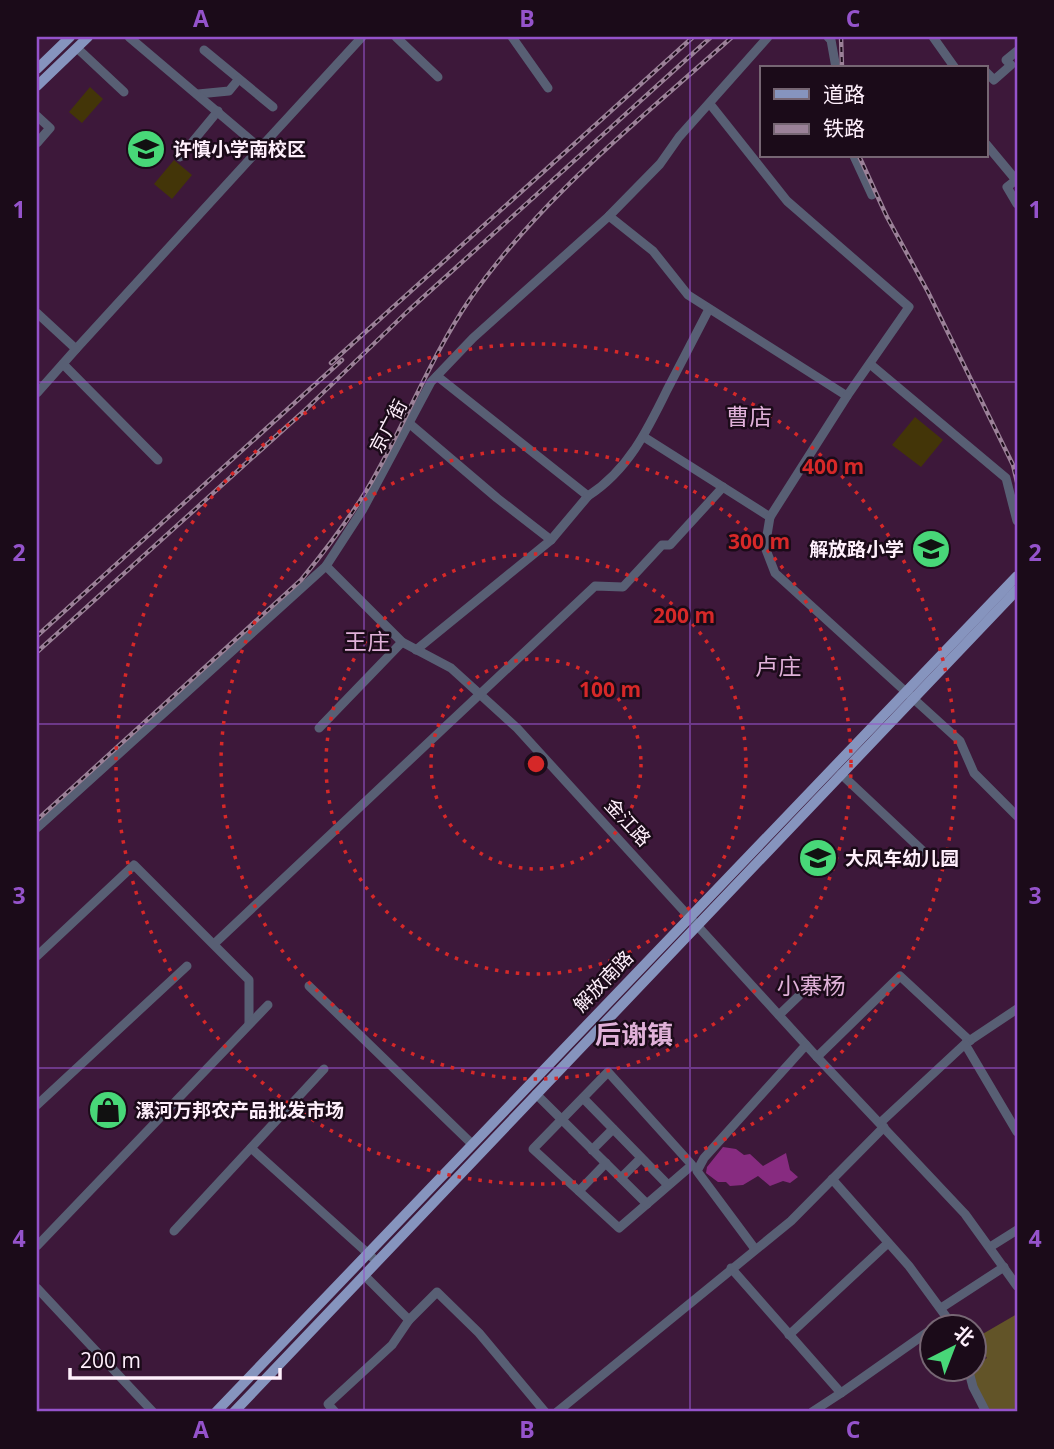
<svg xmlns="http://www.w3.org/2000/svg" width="1054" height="1449" viewBox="0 0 1054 1449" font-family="'Open Sans','Noto Sans SC',sans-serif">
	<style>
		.green { fill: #433508 }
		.forest { fill: #625428 }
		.water { fill: #872b80 }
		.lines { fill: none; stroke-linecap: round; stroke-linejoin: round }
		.minor { stroke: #585f74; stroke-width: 9 }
		.major { stroke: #8694be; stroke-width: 10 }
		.rail-casing { stroke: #9b8198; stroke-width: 4.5 }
		.rail { stroke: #1b0b19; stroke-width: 2; stroke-dasharray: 5; stroke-linecap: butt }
		.grid { fill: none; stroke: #9553cb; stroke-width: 2; stroke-opacity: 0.55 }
		.ring { fill: none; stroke: #d62828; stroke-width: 3.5; stroke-dasharray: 3.5 7 }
		.labels { text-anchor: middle; stroke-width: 5; stroke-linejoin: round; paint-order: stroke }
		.poi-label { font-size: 19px; font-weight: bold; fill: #feeffb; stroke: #1b0b19; text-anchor: start }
		.street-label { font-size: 19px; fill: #feeffb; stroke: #1b0b19 }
		.quarter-label { font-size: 23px; fill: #e0b1d9; stroke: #1b0b19 }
		.district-label { font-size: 26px; font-weight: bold; fill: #e0b1d9; stroke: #1b0b19 }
		.centre { fill: #d62828; stroke: #1b0b19; stroke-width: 3.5 }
		.ring-label { font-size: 21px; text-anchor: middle; font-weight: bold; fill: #d62828; stroke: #1b0b19; stroke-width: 5; stroke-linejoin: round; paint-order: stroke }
		.neatline { fill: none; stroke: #9553cb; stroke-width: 2.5 }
		.grid-label { font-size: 23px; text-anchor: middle; font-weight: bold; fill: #9553cb }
	</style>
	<rect width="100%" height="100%" fill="#3d183a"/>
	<g class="green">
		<path d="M 90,87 L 103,99 L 82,123 L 69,112 Z"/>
		<path d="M 174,160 L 192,175 L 172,199 L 154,184 Z"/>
		<path d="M 915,417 L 943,440 L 921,467 L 892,445 Z"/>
	</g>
	<path class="forest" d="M 1017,1314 L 1017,1412 L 991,1412 L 973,1381 L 970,1369 L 987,1358 L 974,1339 Z"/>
	<path class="water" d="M 723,1147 L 736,1149 L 744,1155 L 750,1154 L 763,1166 L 786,1153 L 790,1170 L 798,1177 L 790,1183 L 783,1181 L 770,1186 L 758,1176 L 743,1185 L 730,1186 L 726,1182 L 718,1182 L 706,1173 L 707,1167 Z"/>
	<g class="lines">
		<g class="minor">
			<path d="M 396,37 L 438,77"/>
			<path d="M 512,37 L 548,88"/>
			<path d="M 828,37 L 831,40 L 836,68"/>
			<path d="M 933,37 L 955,68"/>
			<path d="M 77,48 L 124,92"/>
			<path d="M 204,50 L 273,107"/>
			<path d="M 986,72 L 994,80 L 1011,65 L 1006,60 L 1017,51"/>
			<path d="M 198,94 L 229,91 L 238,80"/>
			<path d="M 37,116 L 50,128 L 37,143"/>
			<path d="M 986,144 L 1016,180 L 1007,187 L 1017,204"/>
			<path d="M 260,148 L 362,37"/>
			<path d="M 854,156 L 872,195"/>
			<path d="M 180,157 L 218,111"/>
			<path d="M 609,216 L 653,251 L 688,295 L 847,396 L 909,307 L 787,201 L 710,104"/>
			<path d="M 37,313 L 76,349 L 260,148 L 129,37"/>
			<path d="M 63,364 L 158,460"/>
			<path d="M 870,364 L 1006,478 L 1017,521"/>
			<path d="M 437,376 L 588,496 L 551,540"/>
			<path d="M 37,393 L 76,349"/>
			<path d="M 410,424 L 497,498 L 551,540 L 416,650"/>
			<path d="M 644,437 L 770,517 L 847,396"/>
			<path d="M 588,496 C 628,470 647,431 667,390 C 681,363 695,336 709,309"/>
			<path d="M 770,517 L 765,547 L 775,573 L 960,741 L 974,773 L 1017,816"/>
			<path d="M 326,566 L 402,642 L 451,668 L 517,728 L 817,1057 L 965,1214 L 1017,1286"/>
			<path d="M 319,728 L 402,642"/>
			<path d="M 841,774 L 924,852"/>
			<path d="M 37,828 L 326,566 L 363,509 L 431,382 L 473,338 L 609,216 L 660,164 L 679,137 L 768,37"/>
			<path d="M 214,944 L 595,586 L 623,587 L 662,545 L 670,545 L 723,487"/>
			<path d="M 37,956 L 134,865 L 249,980 L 249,1024"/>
			<path d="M 309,986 L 472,1144"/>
			<path d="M 779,1015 L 808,987"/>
			<path d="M 966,1043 L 1017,1009"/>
			<path d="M 817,1057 L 900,976 L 970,1041"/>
			<path d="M 608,1072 L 692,1165 L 619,1228 L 533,1149 Z"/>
			<path d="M 536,1094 L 647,1204"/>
			<path d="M 583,1098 L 668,1185"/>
			<path d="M 37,1105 L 187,966"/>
			<path d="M 880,1123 L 965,1044 L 1017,1132"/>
			<path d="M 251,1148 L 373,1258"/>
			<path d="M 592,1150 L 613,1129"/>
			<path d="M 621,1178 L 641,1158"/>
			<path d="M 832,1179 L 909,1266 L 953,1326"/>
			<path d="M 579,1191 L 606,1163"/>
			<path d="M 174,1231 L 324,1069"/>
			<path d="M 37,1246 L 268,1005"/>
			<path d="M 990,1247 L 1017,1230"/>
			<path d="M 755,1249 L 697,1171 L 704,1158 L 806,1045"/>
			<path d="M 731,1268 L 841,1393 L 812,1412"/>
			<path d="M 364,1275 L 409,1320"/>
			<path d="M 37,1288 L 153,1412"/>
			<path d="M 941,1308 L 1004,1267"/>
			<path d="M 789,1335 L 888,1243"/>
			<path d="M 968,1368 L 973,1387 L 986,1412"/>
			<path d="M 841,1393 L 932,1329"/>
			<path d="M 335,1412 L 328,1404 L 392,1345 L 409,1320 L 437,1292 L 479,1333 L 545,1412"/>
			<path d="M 557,1412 L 791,1221 L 884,1127"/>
		</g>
		<g class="major">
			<path d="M 37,69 L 70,37"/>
			<path d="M 37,86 L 88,37"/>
			<path d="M 216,1412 L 1017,576"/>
			<path d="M 234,1412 L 1017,590"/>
		</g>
		<defs>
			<g id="rail">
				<path d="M 841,37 L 842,68"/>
				<path d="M 859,156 L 887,217 L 928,292 L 1013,465 L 1017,482"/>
				<path d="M 331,363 L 693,37"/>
				<path d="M 37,636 L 342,360"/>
				<path d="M 37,652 L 304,411 L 409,310 L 711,37"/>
				<path d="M 37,820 L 301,580 C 329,546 356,511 377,472 C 409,415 433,353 470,299 C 541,197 641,119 732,37"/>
			</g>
		</defs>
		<use href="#rail" class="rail-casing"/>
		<use href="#rail" class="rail"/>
	</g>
	<path class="grid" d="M 364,37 L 364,1412M 690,37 L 690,1412M 37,382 L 1017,382M 37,724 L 1017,724M 37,1068 L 1017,1068"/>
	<g class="ring">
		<circle cx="536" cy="764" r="105"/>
		<circle cx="536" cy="764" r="210"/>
		<circle cx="536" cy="764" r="315"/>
		<circle cx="536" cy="764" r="420"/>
	</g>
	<defs>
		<symbol id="school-disc" viewBox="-11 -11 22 22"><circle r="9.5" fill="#48d778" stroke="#1b0b19"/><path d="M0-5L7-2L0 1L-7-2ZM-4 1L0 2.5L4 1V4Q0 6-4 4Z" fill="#111"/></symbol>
		<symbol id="shop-disc" viewBox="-11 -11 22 22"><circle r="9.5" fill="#48d778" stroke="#1b0b19"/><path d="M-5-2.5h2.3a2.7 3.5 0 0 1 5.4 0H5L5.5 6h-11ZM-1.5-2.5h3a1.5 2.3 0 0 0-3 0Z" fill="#111"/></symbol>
	</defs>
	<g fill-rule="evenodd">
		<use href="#school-disc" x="124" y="127" width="44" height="44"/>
		<use href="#school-disc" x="909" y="527" width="44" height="44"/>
		<use href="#school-disc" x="796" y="836" width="44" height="44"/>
		<use href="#shop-disc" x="86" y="1088" width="44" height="44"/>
	</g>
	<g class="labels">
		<g class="poi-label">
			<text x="173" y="156">许慎小学南校区</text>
			<text x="904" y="556" text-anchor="end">解放路小学</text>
			<text x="845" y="865">大风车幼儿园</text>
			<text x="135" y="1117">漯河万邦农产品批发市场</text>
		</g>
		<g class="street-label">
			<text transform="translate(388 426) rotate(-62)" y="7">京广街</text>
			<text transform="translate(628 822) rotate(47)" y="7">金江路</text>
			<text transform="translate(603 981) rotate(-46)" y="7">解放南路</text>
		</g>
		<g class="quarter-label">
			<text x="749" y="425">曹店</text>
			<text x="367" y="650">王庄</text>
			<text x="778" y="675">卢庄</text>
			<text x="811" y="994">小寨杨</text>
		</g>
		<g class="district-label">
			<text x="634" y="1044">后谢镇</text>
		</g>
	</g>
	<circle cx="536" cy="764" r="10" class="centre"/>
	<g class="ring-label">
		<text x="833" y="474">400 m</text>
		<text x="759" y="549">300 m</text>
		<text x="684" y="623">200 m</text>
		<text x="610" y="697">100 m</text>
	</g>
	<rect width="1054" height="1449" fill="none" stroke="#1b0b19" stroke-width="77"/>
	<rect x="760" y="66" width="228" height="91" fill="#1b0b19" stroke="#766673" stroke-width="2"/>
	<rect x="774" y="89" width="35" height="10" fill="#8694be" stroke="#766673" stroke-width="2"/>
	<text x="823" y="102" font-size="21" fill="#feeffb">道路</text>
	<rect x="774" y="124" width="35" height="10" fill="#9b8198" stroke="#766673" stroke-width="2"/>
	<text x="823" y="136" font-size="21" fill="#feeffb">铁路</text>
	<g transform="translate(953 1348) rotate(42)"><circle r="33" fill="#1b0b19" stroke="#766673" stroke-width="2"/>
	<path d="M0-5L12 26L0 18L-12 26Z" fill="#48d778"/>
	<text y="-10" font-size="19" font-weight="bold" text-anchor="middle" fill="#feeffb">北</text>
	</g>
	<path d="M70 1368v10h210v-10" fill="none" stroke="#feeffb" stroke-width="3.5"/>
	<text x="80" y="1368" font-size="21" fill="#feeffb" stroke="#1b0b19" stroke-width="5" paint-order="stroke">200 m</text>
	<rect x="38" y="38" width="978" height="1372" class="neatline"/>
	<g class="grid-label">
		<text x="201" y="27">A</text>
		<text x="527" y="27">B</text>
		<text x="853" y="27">C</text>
		<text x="19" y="218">1</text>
		<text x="1035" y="218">1</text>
		<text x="19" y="561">2</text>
		<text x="1035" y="561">2</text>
		<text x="19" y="904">3</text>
		<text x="1035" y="904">3</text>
		<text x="19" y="1247">4</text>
		<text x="1035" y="1247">4</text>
		<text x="201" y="1438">A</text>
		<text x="527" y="1438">B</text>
		<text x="853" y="1438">C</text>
	</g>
</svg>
